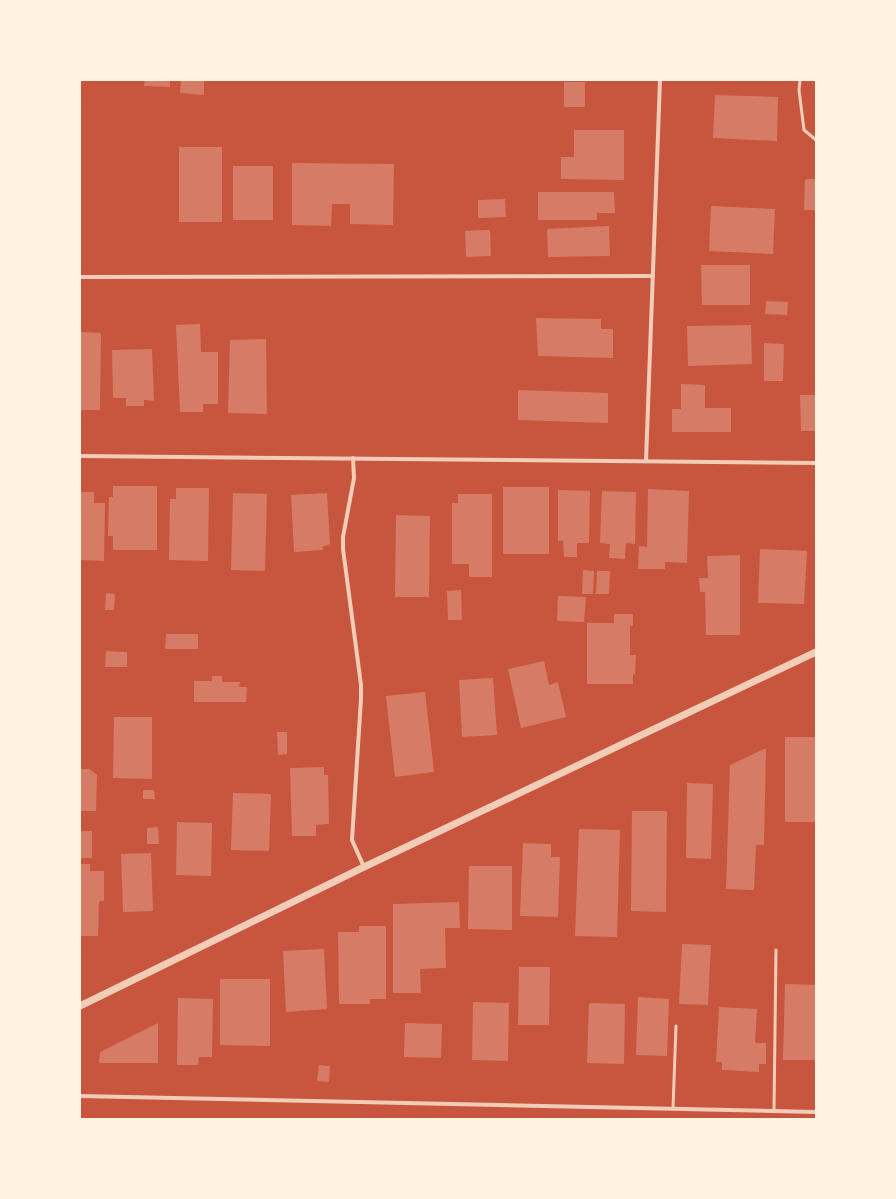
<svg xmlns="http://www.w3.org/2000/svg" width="896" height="1199" viewBox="0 0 896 1199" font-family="Manrope,sans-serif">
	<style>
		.building { fill: #d67c66 }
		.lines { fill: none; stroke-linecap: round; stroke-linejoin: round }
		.service { stroke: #f1ccb7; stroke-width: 3 }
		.minor { stroke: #f1ccb7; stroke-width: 4 }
		.tertiary { stroke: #f1ccb7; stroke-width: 7 }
	</style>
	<rect width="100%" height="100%" fill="#c8553d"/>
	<g class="building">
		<path d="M 145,80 L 170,80 L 170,87 L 144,86 Z"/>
		<path d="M 181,80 L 204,80 L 204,95 L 180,93 Z"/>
		<rect x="564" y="82" width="21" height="25"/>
		<path d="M 715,95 L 778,97 L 777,141 L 713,138 Z"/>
		<path d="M 574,130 L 624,130 L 624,180 L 561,179 L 561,157 L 574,157 Z"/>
		<rect x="179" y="147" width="43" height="75"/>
		<path d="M 292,163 L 394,164 L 393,225 L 350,224 L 350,204 L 332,204 L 331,226 L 292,225 Z"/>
		<rect x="233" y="166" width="40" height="54"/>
		<path d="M 805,179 L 816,179 L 816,210 L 804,210 Z"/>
		<path d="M 538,192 L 614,192 L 615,213 L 597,213 L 597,220 L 538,220 Z"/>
		<path d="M 505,199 L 506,217 L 478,218 L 478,200 Z"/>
		<path d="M 711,206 L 775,209 L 773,254 L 709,251 Z"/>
		<path d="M 609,226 L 610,256 L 548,257 L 547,229 Z"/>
		<path d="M 490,230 L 491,256 L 466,257 L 465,231 Z"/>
		<path d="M 701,265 L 750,265 L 750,305 L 702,305 Z"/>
		<path d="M 766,301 L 788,302 L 787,315 L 765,314 Z"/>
		<path d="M 536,318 L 601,319 L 601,329 L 613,329 L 613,358 L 538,356 Z"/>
		<path d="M 200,324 L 201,352 L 218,352 L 218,404 L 203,404 L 203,412 L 180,412 L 176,325 Z"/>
		<path d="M 751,325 L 752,364 L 688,366 L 687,326 Z"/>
		<path d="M 80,332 L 101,333 L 100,410 L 80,410 Z"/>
		<path d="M 266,339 L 267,414 L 228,413 L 230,340 Z"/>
		<path d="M 764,343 L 784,344 L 783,381 L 764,381 Z"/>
		<path d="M 152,349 L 154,401 L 144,400 L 144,406 L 126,406 L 126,398 L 113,398 L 112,350 Z"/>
		<path d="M 681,384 L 705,385 L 705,408 L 731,408 L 731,432 L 672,432 L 672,409 L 681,409 Z"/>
		<path d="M 518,390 L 608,393 L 608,423 L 518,420 Z"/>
		<path d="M 800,395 L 816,395 L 816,431 L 801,431 Z"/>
		<path d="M 113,486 L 157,486 L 157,550 L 113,550 L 113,536 L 108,536 L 109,497 L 113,497 Z"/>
		<rect x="503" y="487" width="46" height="67"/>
		<path d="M 176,488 L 209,488 L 208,561 L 169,560 L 170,499 L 176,499 Z"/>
		<path d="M 648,489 L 689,491 L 687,563 L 665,562 L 665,569 L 638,569 L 639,546 L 647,547 Z"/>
		<path d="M 558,490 L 590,491 L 589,543 L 577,543 L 577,557 L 564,557 L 563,541 L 558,541 Z"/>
		<path d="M 602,491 L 636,492 L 635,544 L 626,543 L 625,559 L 609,558 L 610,544 L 600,543 Z"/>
		<path d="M 80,492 L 94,492 L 94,503 L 105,503 L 104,561 L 80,560 Z"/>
		<path d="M 233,493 L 267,494 L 265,571 L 231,570 Z"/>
		<path d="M 327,493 L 330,544 L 322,547 L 323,550 L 294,552 L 291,495 Z"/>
		<path d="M 458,494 L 492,494 L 492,577 L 469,577 L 469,564 L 452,564 L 452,503 L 458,503 Z"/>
		<path d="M 396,515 L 430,516 L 429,597 L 395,597 Z"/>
		<path d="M 760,549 L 807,551 L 804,604 L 758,603 Z"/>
		<path d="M 740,555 L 740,635 L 706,635 L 705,592 L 700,592 L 699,578 L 708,578 L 707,556 Z"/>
		<path d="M 583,570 L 594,571 L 593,594 L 582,594 Z"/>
		<path d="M 597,571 L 610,571 L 609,594 L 596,594 Z"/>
		<path d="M 461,590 L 462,620 L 448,620 L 447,591 Z"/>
		<path d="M 106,593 L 115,594 L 114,610 L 105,610 Z"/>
		<path d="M 558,596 L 586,597 L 584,622 L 557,621 Z"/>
		<path d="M 614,614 L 633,614 L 633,626 L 630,626 L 630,655 L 636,655 L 635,675 L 633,674 L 633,684 L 587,684 L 587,623 L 614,623 Z"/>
		<path d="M 166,634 L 198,634 L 198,649 L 165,649 Z"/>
		<path d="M 106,651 L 127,652 L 127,667 L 105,667 Z"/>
		<path d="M 544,661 L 549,685 L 558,682 L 566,717 L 521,728 L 508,669 Z"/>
		<path d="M 212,676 L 222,676 L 222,682 L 240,682 L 239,687 L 247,687 L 246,702 L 194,702 L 194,681 L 212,681 Z"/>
		<path d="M 493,678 L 497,735 L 462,737 L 459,680 Z"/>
		<path d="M 425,692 L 434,772 L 395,777 L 386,696 Z"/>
		<path d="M 114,717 L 152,717 L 152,779 L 113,778 Z"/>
		<path d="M 277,732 L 287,732 L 287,754 L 278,755 Z"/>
		<rect x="785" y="737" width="31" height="85"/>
		<path d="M 766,748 L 764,845 L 756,845 L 754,890 L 726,889 L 730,765 Z"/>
		<path d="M 324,767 L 324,775 L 328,775 L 329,824 L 316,825 L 316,836 L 292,836 L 290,768 Z"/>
		<path d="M 80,769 L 89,769 L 97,775 L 96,811 L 80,811 Z"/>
		<path d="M 687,783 L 713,784 L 711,859 L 686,858 Z"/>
		<path d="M 143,790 L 154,790 L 155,799 L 143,799 Z"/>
		<path d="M 233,793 L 271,794 L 269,851 L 231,850 Z"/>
		<path d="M 632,811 L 667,811 L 666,912 L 631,911 Z"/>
		<path d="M 177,822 L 212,823 L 211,876 L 176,875 Z"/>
		<path d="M 158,827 L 159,844 L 147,844 L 147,828 Z"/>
		<path d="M 579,829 L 620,830 L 617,937 L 575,936 Z"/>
		<rect x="80" y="831" width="12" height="27"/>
		<path d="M 523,843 L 551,844 L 551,857 L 560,857 L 558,917 L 520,916 Z"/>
		<path d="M 151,853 L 153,911 L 123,912 L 121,854 Z"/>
		<path d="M 80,864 L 90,864 L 90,871 L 104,871 L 104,901 L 99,901 L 98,936 L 80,936 Z"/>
		<path d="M 469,866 L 512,866 L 512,930 L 468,929 Z"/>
		<path d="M 459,902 L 460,928 L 445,928 L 446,968 L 420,969 L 421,993 L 393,993 L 393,904 Z"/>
		<path d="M 359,926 L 386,926 L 386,999 L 370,999 L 370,1004 L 339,1004 L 338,932 L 359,932 Z"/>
		<path d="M 682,944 L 711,945 L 708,1005 L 679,1004 Z"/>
		<path d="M 324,949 L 327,1009 L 286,1012 L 283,951 Z"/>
		<path d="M 519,967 L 550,967 L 549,1025 L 518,1025 Z"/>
		<path d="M 220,979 L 270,979 L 270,1046 L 220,1045 Z"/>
		<path d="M 785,984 L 816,985 L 816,1060 L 783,1060 Z"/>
		<path d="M 638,997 L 669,999 L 667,1056 L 636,1055 Z"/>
		<path d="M 178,998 L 213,999 L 212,1057 L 199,1057 L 198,1065 L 177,1065 Z"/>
		<path d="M 473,1002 L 509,1003 L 508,1061 L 472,1060 Z"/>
		<path d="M 589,1003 L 625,1004 L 624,1064 L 587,1063 Z"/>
		<path d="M 719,1007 L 757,1009 L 755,1043 L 766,1043 L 766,1064 L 759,1064 L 759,1072 L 722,1070 L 722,1062 L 716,1062 Z"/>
		<path d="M 158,1023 L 158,1063 L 99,1063 L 100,1052 Z"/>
		<path d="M 405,1023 L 442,1024 L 441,1058 L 404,1057 Z"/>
		<path d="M 319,1065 L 330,1066 L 329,1082 L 317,1081 Z"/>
	</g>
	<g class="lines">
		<g class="service">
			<path d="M 800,80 L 799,90 L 804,130 L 816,140"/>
			<path d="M 673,1108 L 676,1026"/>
			<path d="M 774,1111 L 776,950"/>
		</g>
		<g class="minor">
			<path d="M 80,277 L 653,276"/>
			<path d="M 80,456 L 816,463"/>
			<path d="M 353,458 L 354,478 L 343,537 L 343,549 L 361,685 L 361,699 L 352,840 L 364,867"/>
			<path d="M 646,461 L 660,80"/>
			<path d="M 80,1096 L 816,1112"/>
		</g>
		<path class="tertiary" d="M 80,1006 L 364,867 L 816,652"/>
	</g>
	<rect width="896" height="1199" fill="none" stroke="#fff3e0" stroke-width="162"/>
</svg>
